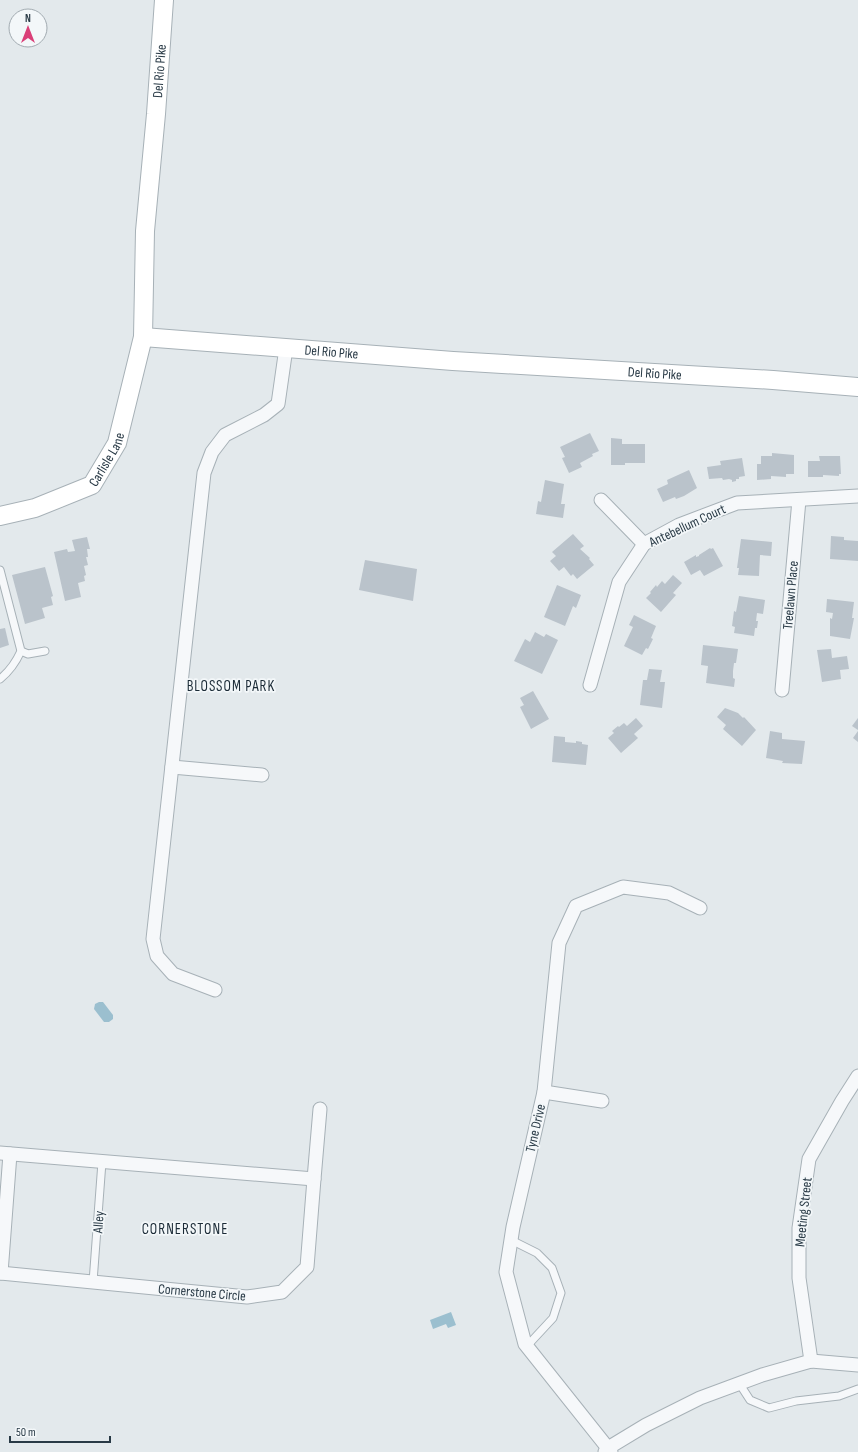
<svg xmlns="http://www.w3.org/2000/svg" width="858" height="1452" viewBox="0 0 858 1452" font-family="'Sofia Sans Condensed',sans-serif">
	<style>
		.water { fill: #9bbfcf }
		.building { fill: #bac3cb }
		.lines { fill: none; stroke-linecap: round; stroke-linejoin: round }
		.lane-casing { stroke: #a7b1b7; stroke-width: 9 }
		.street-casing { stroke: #a7b1b7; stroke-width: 15 }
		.secondary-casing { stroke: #a7b1b7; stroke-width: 20 }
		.lane { stroke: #f6f8fa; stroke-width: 7 }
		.street { stroke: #f6f8fa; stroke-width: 13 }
		.secondary { stroke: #fff; stroke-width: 18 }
		.labels { text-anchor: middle; stroke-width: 3.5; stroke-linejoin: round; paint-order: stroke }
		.street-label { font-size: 14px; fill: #293a46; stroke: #f3f7f9 }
		.neighbourhood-label { font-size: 15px; letter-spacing: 1px; fill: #1b2b37; stroke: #f3f7f9 }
	</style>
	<rect width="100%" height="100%" fill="#e3e9ec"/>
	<g class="water">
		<path d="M 99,1002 L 103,1002 L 113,1015 L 113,1019 L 109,1022 L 104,1022 L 94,1009 L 95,1004 Z"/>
		<path d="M 451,1312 L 456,1325 L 448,1328 L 446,1324 L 433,1329 L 430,1320 Z"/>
	</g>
	<g class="building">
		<path d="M 590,433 L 599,451 L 592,454 L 593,456 L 580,463 L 582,467 L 569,473 L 562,458 L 565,457 L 560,447 Z"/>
		<path d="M 611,438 L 622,439 L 622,444 L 645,444 L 645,463 L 625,463 L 625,465 L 611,465 Z"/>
		<path d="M 772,453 L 794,455 L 794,474 L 786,474 L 786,477 L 771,476 L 771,479 L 757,480 L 757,464 L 761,464 L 761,456 L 772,456 Z"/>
		<path d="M 819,456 L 840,456 L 841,474 L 839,474 L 839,476 L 823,475 L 823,477 L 808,477 L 808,461 L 820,461 Z"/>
		<path d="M 742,458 L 745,476 L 739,477 L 739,479 L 736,479 L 736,481 L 732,482 L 732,480 L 729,479 L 723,480 L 722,478 L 709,479 L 707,467 L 721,465 L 720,461 Z"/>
		<path d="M 689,470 L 697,488 L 684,496 L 676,499 L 675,497 L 663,502 L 657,489 L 668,484 L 667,480 Z"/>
		<path d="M 545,480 L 564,484 L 561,504 L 565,504 L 563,518 L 536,514 L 538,501 L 541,502 Z"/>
		<path d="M 573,534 L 584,546 L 580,549 L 590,558 L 589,559 L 594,565 L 577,579 L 573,574 L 571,576 L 564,567 L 559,571 L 550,561 L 556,556 L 552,552 Z"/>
		<path d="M 831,536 L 844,537 L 844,540 L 858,541 L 858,561 L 830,559 Z"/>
		<path d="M 87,537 L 90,549 L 87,549 L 88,557 L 86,557 L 88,565 L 84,566 L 86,575 L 84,576 L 85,581 L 78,583 L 81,597 L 65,601 L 54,552 L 67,549 L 68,552 L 75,551 L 72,540 Z"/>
		<path d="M 741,539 L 772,542 L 771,556 L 760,555 L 759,576 L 738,575 L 739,568 L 737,568 Z"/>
		<path d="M 710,548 L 711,549 L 713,548 L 723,566 L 704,576 L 700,570 L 691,575 L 684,562 L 696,555 L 696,557 L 699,556 L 699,555 Z"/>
		<path d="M 365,560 L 417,569 L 413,601 L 359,590 Z"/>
		<path d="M 45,567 L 53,596 L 51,597 L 53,605 L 42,608 L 45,618 L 25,624 L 12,575 Z"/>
		<path d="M 673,575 L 682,583 L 673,593 L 676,595 L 661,612 L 646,598 L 651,593 L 650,592 L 656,585 L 657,587 L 662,581 L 665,584 Z"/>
		<path d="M 557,585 L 581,595 L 576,608 L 573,606 L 565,626 L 544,617 Z"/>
		<path d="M 739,596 L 765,600 L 763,614 L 757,613 L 756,621 L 758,621 L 757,628 L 755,628 L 754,636 L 734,633 L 735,627 L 732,626 L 734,611 L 736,612 Z"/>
		<path d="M 827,599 L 854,602 L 852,618 L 854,618 L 850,639 L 830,636 L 830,618 L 832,619 L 833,613 L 826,612 Z"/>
		<path d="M 634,615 L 656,626 L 651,638 L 653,639 L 648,649 L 646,648 L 642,655 L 624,646 L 633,627 L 629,625 Z"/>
		<path d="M 5,628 L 9,645 L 0,648 L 0,629 Z"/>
		<path d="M 535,632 L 544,637 L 546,634 L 558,640 L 542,674 L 514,661 L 525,639 L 530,642 Z"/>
		<path d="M 703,645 L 738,649 L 736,663 L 734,663 L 733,671 L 733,678 L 735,679 L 734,687 L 706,683 L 708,666 L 701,665 Z"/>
		<path d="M 831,649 L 832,658 L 847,656 L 849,669 L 840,670 L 841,679 L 822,682 L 817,650 Z"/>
		<path d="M 649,669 L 662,670 L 660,682 L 665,682 L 662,708 L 640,705 L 643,680 L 647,680 Z"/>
		<path d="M 533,691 L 549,719 L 531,729 L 520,707 L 524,705 L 520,698 Z"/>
		<path d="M 725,708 L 738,713 L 743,718 L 744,717 L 756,730 L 742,746 L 723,729 L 726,725 L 717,717 Z"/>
		<path d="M 636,718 L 643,726 L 634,734 L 638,738 L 621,753 L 608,738 L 614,733 L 612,731 L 618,726 L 619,727 L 624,723 L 627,726 Z"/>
		<path d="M 858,718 L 858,730 L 852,726 Z"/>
		<path d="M 770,731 L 782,733 L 782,739 L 805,741 L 802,764 L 782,763 L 783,761 L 766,758 Z"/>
		<path d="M 858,731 L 858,742 L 853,738 Z"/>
		<path d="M 554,736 L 565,737 L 565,742 L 576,743 L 576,741 L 582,742 L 582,744 L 588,745 L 586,765 L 552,762 Z"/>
	</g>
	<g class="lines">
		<defs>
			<g id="lane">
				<path d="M 0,570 L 21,651 L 28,654 L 45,651"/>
				<path d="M 0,679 C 10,671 16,662 21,651"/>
				<path d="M 511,1240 L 537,1253 L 552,1268 L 561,1293 L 553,1318 L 527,1346"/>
				<path d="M 93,1282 L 102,1162"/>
				<path d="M 739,1383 L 750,1400 L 769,1408 L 796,1401 L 839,1396 L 858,1389"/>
			</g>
			<g id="street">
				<path d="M 601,500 L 644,544"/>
				<path d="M 590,685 L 619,582 L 644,544 L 679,525 L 737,503 L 858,496"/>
				<path d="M 782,690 L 799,500"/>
				<path d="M 172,767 L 262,775"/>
				<path d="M 215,990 L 173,974 L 157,956 L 153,939 L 204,473 L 212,452 L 225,435 L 264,415 L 278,404 L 286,348"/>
				<path d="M 544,1092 L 602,1101"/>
				<path d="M 0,1153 L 314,1179 L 307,1267 L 282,1292 L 247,1297 L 0,1273"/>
				<path d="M 314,1179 L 320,1109"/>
				<path d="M 1,1273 L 10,1154"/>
				<path d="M 811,1361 L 799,1278 L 799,1228 L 809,1159 L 842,1101 L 858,1076"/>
				<path d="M 605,1452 L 608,1448 L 646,1425 L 700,1398 L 762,1375 L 811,1361 L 858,1365"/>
				<path d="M 611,1452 L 525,1344 L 506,1272 L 513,1227 L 544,1092 L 559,943 L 576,906 L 623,887 L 669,893 L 700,908"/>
			</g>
			<g id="secondary">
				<path id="s1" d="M 143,337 L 453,361 L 773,380 L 858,387"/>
				<path id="s2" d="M 0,516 L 35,508 L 92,485 L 117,443 L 143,337 L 145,231 L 156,114 L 164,0"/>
			</g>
		</defs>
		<use href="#lane" class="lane-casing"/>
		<use href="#street" class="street-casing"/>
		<use href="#secondary" class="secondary-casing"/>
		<use href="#lane" class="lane"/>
		<use href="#street" class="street"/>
		<use href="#secondary" class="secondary"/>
	</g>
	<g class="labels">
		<g class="street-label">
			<text dy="5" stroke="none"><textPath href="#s2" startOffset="522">Del Rio Pike</textPath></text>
			<text dy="5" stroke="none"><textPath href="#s1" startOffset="189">Del Rio Pike</textPath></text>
			<text dy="5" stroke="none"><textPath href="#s1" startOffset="513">Del Rio Pike</textPath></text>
			<text dy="5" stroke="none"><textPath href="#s2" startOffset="127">Carlisle Lane</textPath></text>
			<text transform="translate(687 525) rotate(-25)" y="5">Antebellum Court</text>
			<text transform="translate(790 595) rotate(-85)" y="5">Treelawn Place</text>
			<text transform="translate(535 1128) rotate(-77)" y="5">Tyne Drive</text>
			<text transform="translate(803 1212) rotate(-84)" y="5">Meeting Street</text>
			<text transform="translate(98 1222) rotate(-86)" y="5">Alley</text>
			<text transform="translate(202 1292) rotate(5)" y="5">Cornerstone Circle</text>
		</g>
		<g class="neighbourhood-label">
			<text x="231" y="691">BLOSSOM PARK</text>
			<text x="185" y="1234">CORNERSTONE</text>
		</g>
	</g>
	<g transform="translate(28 28)"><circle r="19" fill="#f3f7f9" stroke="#a2abb1"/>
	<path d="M0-3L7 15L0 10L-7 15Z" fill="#da3f78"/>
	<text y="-6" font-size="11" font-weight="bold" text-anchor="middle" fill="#293a46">N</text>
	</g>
	<path d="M10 1436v6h100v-6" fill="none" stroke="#293a46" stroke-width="2"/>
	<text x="16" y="1436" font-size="12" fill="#293a46" stroke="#f3f7f9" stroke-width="3" paint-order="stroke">50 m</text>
</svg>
